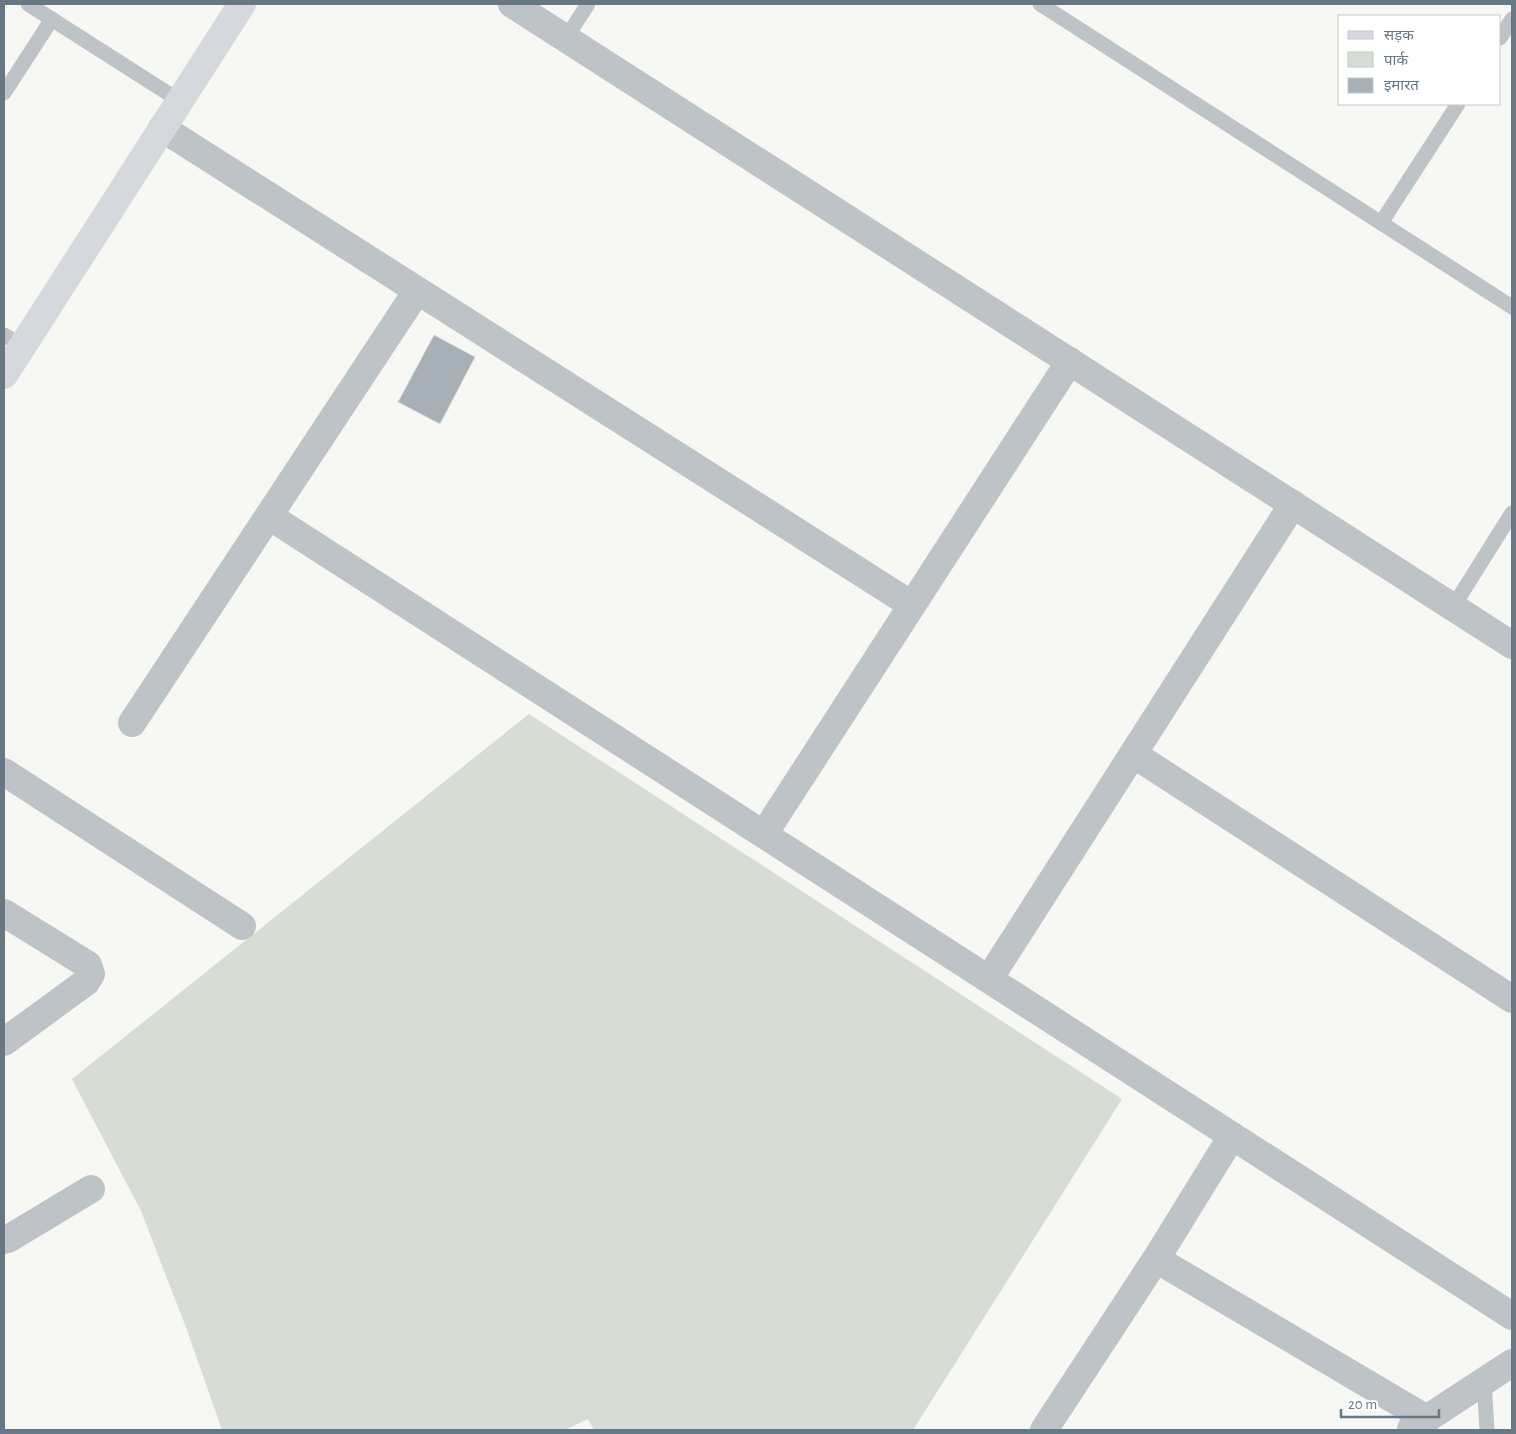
<svg xmlns="http://www.w3.org/2000/svg" width="1516" height="1434" viewBox="0 0 1516 1434" font-family="'Alegreya Sans','Noto Sans Devanagari',sans-serif">
	<style>
		.green { fill: #d7dcd4 }
		.building { fill: #a7b0b6; stroke: #d9d9d7 }
		.lines { fill: none; stroke-linecap: round; stroke-linejoin: round }
		.lane { stroke: #bec3c7; stroke-width: 15 }
		.street { stroke: #bec3c7; stroke-width: 28 }
		.secondary { stroke: #d5d9dd; stroke-width: 28 }
	</style>
	<rect width="100%" height="100%" fill="#f7f7f4"/>
	<path class="green" d="M 529,714 L 1122,1099 L 913,1430 L 594,1430 L 588,1419 L 565,1430 L 222,1430 L 187,1330 L 141,1211 L 72,1079 Z"/>
	<path class="building" d="M 434,335 L 475,357 L 440,424 L 398,402 Z"/>
	<g class="lines">
		<g class="lane">
			<path d="M 28,4 L 180,101"/>
			<path d="M 1040,4 L 1512,307"/>
			<path d="M 566,38 L 588,4"/>
			<path d="M 1500,38 L 1512,19"/>
			<path d="M 4,93 L 52,19"/>
			<path d="M 1381,223 L 1458,104"/>
			<path d="M 4,335 L 22,346"/>
			<path d="M 1453,607 L 1512,513"/>
			<path d="M 1484,1381 L 1487,1430"/>
		</g>
		<g class="street">
			<path d="M 512,4 L 1512,645"/>
			<path d="M 162,128 L 912,605"/>
			<path d="M 269,516 L 1512,1316"/>
			<path d="M 132,723 L 417,291"/>
			<path d="M 1133,754 L 1512,999"/>
			<path d="M 4,772 L 242,926"/>
			<path d="M 764,834 L 1070,361"/>
			<path d="M 4,913 L 88,965 L 91,974 L 86,982 L 4,1042"/>
			<path d="M 989,979 L 1293,504"/>
			<path d="M 4,1240 L 8,1239 L 91,1189"/>
			<path d="M 1156,1259 L 1427,1419"/>
			<path d="M 1411,1429 L 1512,1363"/>
			<path d="M 1044,1430 L 1156,1259 L 1232,1136"/>
		</g>
		<path class="secondary" d="M 4,375 L 242,4"/>
	</g>
	<rect width="1516" height="1434" fill="none" stroke="#677885" stroke-width="10"/>
	<rect x="1338" y="15" width="162" height="90" fill="#ffffff" stroke="#c2c9ce"/>
	<rect x="1348" y="31" width="25" height="8" fill="#d5d9dd" stroke="#c2c9ce"/>
	<text x="1384" y="40" font-size="15" fill="#677885">सड़क</text>
	<rect x="1348" y="52" width="25" height="15" fill="#d7dcd4" stroke="#c2c9ce"/>
	<text x="1384" y="65" font-size="15" fill="#677885">पार्क</text>
	<rect x="1348" y="78" width="25" height="15" fill="#a7b0b6" stroke="#c2c9ce"/>
	<text x="1384" y="90" font-size="15" fill="#677885">इमारत</text>
	<path d="M1341 1409v8h98v-8" fill="none" stroke="#677885" stroke-width="2.5"/>
	<text x="1348" y="1409" font-size="15" fill="#677885" stroke="#ffffff" stroke-width="4" paint-order="stroke">20 m</text>
</svg>
